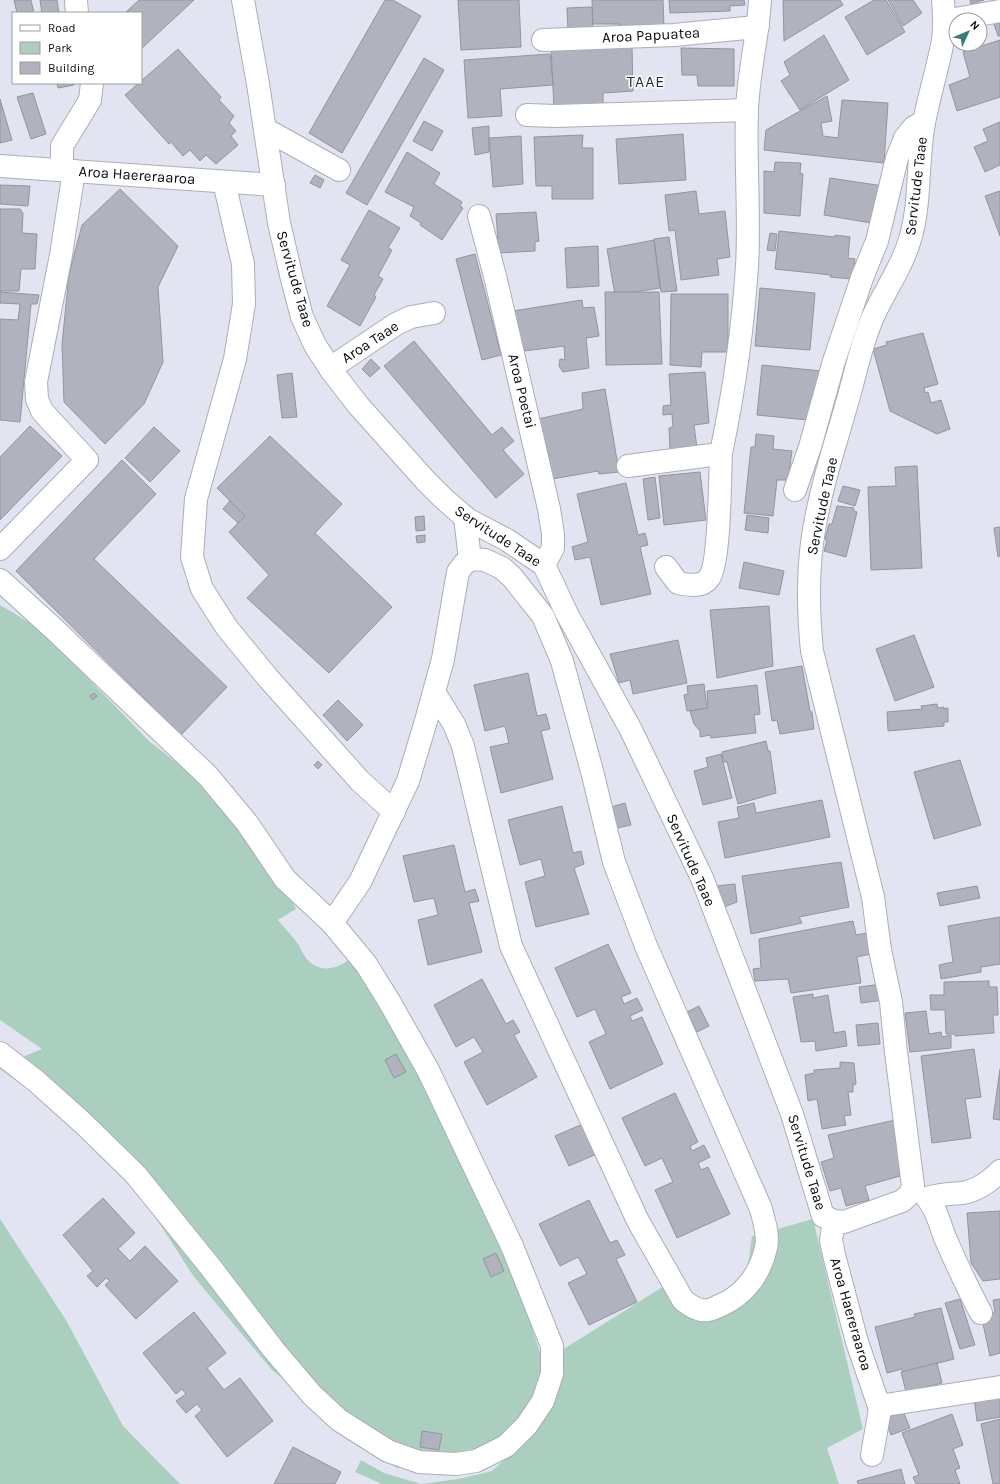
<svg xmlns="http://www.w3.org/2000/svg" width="1000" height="1484" viewBox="0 0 1000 1484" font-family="Karla,sans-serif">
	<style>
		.green { fill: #abcfbe }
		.building { fill: #b0b2bd; stroke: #92949f }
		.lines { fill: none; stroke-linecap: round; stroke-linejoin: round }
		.minor-casing { stroke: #abaeb9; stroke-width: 24 }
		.minor { stroke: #fff; stroke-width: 22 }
		.labels { text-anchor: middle; stroke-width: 3; stroke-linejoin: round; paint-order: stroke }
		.street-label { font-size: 15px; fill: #0a0b0f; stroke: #fff }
		.neighbourhood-label { font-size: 16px; letter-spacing: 1px; fill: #292a33; stroke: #fff }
	</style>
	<rect width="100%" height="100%" fill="#e2e5f1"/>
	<g class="green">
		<path d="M 0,605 L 39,628 L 150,742 L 189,772 L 276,863 L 296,909 L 278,920 C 284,928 292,935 298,944 C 301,947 301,951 304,955 C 316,974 337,971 352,957 L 378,990 L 520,1291 L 543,1362 L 664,1286 L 697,1315 L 745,1289 L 752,1236 L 813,1219 L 863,1429 L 827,1448 L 839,1484 L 382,1484 L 355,1472 L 361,1460 L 384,1473 L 421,1484 L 459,1479 L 492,1471 L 538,1429 L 556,1380 L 543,1362 L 534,1403 L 501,1439 L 463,1461 L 397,1468 L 272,1370 L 194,1277 L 112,1150 L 0,1069 L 0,1066 L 42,1049 L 0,1020 Z"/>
		<path d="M 0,1219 L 66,1320 L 123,1426 L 180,1484 L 0,1484 Z"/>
	</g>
	<g class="building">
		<path d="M 14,0 L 31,0 L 34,13 L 17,13 Z"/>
		<path d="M 40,0 L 57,0 L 59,13 L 42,13 Z"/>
		<path d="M 139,0 L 194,0 L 141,49 L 141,13 L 125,13 Z"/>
		<path d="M 385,0 L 393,0 L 421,16 L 342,153 L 309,133 Z"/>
		<path d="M 458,0 L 519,0 L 521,47 L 461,50 Z"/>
		<path d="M 592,0 L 663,0 L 664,28 L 619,29 L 619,24 L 593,24 Z"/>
		<path d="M 669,0 L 744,0 L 745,5 L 730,6 L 730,11 L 670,13 Z"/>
		<path d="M 783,0 L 840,0 L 843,5 L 784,41 Z"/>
		<path d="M 874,0 L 886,0 L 905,32 L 867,55 L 845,17 Z"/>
		<path d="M 888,0 L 913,0 L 922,13 L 903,26 Z"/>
		<path d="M 970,0 L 984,0 L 971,4 Z"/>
		<path d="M 592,7 L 593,29 L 568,30 L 567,8 Z"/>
		<path d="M 1000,22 L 1000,36 L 998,36 L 994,24 Z"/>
		<path d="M 824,35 L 849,80 L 800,110 L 781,81 L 790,75 L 784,62 Z"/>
		<path d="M 1000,40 L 1000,97 L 957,111 L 949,85 L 970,77 L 963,52 Z"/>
		<path d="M 551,47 L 632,47 L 633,91 L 603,93 L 603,109 L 554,109 Z"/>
		<path d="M 681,48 L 734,49 L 734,86 L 698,86 L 697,75 L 682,75 Z"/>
		<path d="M 178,49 L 221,97 L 219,100 L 234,116 L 229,123 L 236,131 L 231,136 L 238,145 L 216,164 L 206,155 L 200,161 L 190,150 L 183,156 L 171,142 L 169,144 L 125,95 L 139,83 L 141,83 L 141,81 Z"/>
		<path d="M 550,54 L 553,85 L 500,89 L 502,116 L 468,118 L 464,60 Z"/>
		<path d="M 424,58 L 444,70 L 367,205 L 346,193 Z"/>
		<path d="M 57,83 L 74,83 L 74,85 L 58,88 Z"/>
		<path d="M 33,93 L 46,134 L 31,139 L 17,97 Z"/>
		<path d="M 827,96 L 832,121 L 821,123 L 823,136 L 838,138 L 842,100 L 888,103 L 884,163 L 764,150 L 766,130 Z"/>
		<path d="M 0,99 L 12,140 L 0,143 Z"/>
		<path d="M 424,121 L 443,131 L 432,151 L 413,141 Z"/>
		<path d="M 1000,122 L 1000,165 L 985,172 L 974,147 L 988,141 L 983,129 Z"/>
		<path d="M 489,126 L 489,152 L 475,155 L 472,128 Z"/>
		<path d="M 683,134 L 686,180 L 619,184 L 616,139 Z"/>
		<path d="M 583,135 L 582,148 L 593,148 L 593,199 L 552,199 L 552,186 L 536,186 L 534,137 Z"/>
		<path d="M 521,136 L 523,184 L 493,187 L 489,138 Z"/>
		<path d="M 407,152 L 440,173 L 434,184 L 462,202 L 460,206 L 463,208 L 442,240 L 420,225 L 421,223 L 410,216 L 414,207 L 385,192 Z"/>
		<path d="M 775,162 L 801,163 L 800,173 L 803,174 L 800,216 L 764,213 L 764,171 L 774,172 Z"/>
		<path d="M 315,175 L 324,180 L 320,188 L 310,183 Z"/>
		<path d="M 830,178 L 883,186 L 877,224 L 824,215 Z"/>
		<path d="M 0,185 L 30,186 L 28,206 L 0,204 Z"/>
		<path d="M 120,189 L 178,246 L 158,287 L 163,362 L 144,404 L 105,444 L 64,402 L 62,345 L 69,274 L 82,225 Z"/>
		<path d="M 696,191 L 699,214 L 725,211 L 730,257 L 717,259 L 719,275 L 681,280 L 675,230 L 669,231 L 665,195 Z"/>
		<path d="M 1000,191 L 1000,236 L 985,196 Z"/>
		<path d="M 0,209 L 20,209 L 23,213 L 22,233 L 37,234 L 35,269 L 21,269 L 19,291 L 1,291 L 1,292 L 39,295 L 37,304 L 31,304 L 20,422 L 0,420 L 0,319 L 18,320 L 20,304 L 0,303 Z"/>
		<path d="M 369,210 L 400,228 L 388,248 L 392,250 L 378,276 L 383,279 L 374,295 L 376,297 L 360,326 L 327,306 L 350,265 L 341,260 Z"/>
		<path d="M 536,212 L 539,241 L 535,242 L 535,251 L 499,253 L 496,214 Z"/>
		<path d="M 779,231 L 835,237 L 835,235 L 850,237 L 848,258 L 855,259 L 852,279 L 830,277 L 831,275 L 775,269 Z"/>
		<path d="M 770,233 L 777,234 L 775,251 L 767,250 Z"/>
		<path d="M 669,237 L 677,291 L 661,292 L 654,239 Z"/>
		<path d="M 654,240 L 660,288 L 615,295 L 607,249 Z"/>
		<path d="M 598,246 L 599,286 L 567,288 L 565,248 Z"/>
		<path d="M 475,254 L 501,355 L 482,360 L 456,259 Z"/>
		<path d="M 760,288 L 815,293 L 810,350 L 755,346 Z"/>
		<path d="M 605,292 L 659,292 L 662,364 L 606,365 Z"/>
		<path d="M 671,294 L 728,294 L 728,352 L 702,352 L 701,367 L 670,365 Z"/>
		<path d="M 582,300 L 583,308 L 594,307 L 599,336 L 586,338 L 589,368 L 563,372 L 559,366 L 560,359 L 565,360 L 564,346 L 524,351 L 513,311 Z"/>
		<path d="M 923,333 L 938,384 L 924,388 L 925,393 L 928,392 L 931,403 L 941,400 L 950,429 L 937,434 L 890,411 L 873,349 L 887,345 L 886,342 Z"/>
		<path d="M 414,341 L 492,435 L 502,427 L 514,441 L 503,450 L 524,474 L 496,498 L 384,366 Z"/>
		<path d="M 371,359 L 380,368 L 370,377 L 362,369 Z"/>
		<path d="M 762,365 L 821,371 L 807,420 L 757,415 Z"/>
		<path d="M 705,372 L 709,423 L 694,425 L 697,448 L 670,451 L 669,428 L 673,427 L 672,414 L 663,415 L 663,406 L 671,405 L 669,374 Z"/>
		<path d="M 292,373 L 297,417 L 282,418 L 277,375 Z"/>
		<path d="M 605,389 L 619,472 L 599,474 L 598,471 L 552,479 L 538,419 L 583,409 L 582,393 Z"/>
		<path d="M 30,426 L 62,456 L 0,520 L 0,457 Z"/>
		<path d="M 154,427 L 180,451 L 150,482 L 125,458 Z"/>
		<path d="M 756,434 L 774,436 L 773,449 L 792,451 L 788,480 L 777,480 L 773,516 L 744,513 L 751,447 L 755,447 Z"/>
		<path d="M 270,436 L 342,504 L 315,533 L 392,607 L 329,673 L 247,598 L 269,575 L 229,532 L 245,516 L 217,488 Z"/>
		<path d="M 122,460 L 156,494 L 94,559 L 227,687 L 181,735 L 16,571 Z"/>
		<path d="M 917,466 L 922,568 L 871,570 L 868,487 L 896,486 L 895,467 Z"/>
		<path d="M 700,472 L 706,520 L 664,525 L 659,476 Z"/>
		<path d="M 655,477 L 660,518 L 648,520 L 643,479 Z"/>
		<path d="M 626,483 L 638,535 L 645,533 L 648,545 L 640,547 L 651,594 L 601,605 L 590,557 L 575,560 L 572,547 L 588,542 L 577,494 Z"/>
		<path d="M 843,486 L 860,490 L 855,506 L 838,501 Z"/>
		<path d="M 230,501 L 245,516 L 238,523 L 223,509 Z"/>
		<path d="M 837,506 L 854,508 L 853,510 L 857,512 L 846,557 L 824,551 L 827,540 L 825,539 L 829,524 L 832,524 Z"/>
		<path d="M 747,515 L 769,518 L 768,533 L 745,530 Z"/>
		<path d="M 424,516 L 425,530 L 416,531 L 415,517 Z"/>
		<path d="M 1000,527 L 1000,556 L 998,557 L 994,528 Z"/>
		<path d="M 425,535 L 425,542 L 417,543 L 416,536 Z"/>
		<path d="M 744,562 L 784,571 L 779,595 L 739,588 Z"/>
		<path d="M 769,606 L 773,666 L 717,678 L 710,610 Z"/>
		<path d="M 914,635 L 934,687 L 895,701 L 876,649 Z"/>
		<path d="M 678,640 L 687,683 L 633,694 L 630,680 L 619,683 L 610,654 Z"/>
		<path d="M 802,666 L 810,711 L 812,712 L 814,729 L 780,734 L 777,720 L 772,721 L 765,672 Z"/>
		<path d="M 528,673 L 537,716 L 546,714 L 550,729 L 541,731 L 553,779 L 501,793 L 490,747 L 509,743 L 505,726 L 485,731 L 474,685 Z"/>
		<path d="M 704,684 L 707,709 L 687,711 L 684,695 L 688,694 L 687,686 Z"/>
		<path d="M 757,685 L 760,714 L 754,715 L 756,733 L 711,738 L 710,735 L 700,737 L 700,731 L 694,724 L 690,711 L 708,708 L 707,691 Z"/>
		<path d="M 94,693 L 97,696 L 93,700 L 90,696 Z"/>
		<path d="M 338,700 L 363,725 L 347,741 L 323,715 Z"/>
		<path d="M 937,704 L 938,708 L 944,707 L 944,709 L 948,708 L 948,722 L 944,722 L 944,726 L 888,731 L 887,712 L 922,709 L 921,706 Z"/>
		<path d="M 766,741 L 768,751 L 770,751 L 776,793 L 738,804 L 727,762 L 723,762 L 722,752 Z"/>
		<path d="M 721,754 L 732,798 L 703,805 L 694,771 L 708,767 L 706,758 Z"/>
		<path d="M 960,760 L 981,825 L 934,839 L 914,772 Z"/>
		<path d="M 318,761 L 322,765 L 318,769 L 314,765 Z"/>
		<path d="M 822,800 L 830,837 L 725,858 L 718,822 L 739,818 L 737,807 L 754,803 L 756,813 Z"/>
		<path d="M 625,803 L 631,825 L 617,828 L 611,807 Z"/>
		<path d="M 562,806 L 573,853 L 581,851 L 584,864 L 574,868 L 589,914 L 536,927 L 525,882 L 545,876 L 541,859 L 520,865 L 508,820 Z"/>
		<path d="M 454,845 L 465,892 L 475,889 L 479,901 L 469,903 L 482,952 L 428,965 L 418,920 L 438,915 L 434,898 L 414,902 L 403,856 Z"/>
		<path d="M 841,862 L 849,907 L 799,917 L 802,923 L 751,934 L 742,876 Z"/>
		<path d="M 735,884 L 737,902 L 724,907 L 716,886 Z"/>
		<path d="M 977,886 L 980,898 L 940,906 L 937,893 Z"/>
		<path d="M 1000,917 L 1000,964 L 981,967 L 981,972 L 941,979 L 939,965 L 953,962 L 948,926 Z"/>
		<path d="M 853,921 L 856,935 L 867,933 L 870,954 L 857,957 L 861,983 L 791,993 L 788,979 L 755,981 L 753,969 L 761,968 L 759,939 Z"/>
		<path d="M 608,944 L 631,993 L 621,997 L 624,1004 L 637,998 L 643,1010 L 630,1016 L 632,1021 L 642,1017 L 663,1064 L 610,1089 L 589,1042 L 606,1034 L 595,1009 L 577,1017 L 555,968 Z"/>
		<path d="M 482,979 L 506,1024 L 513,1020 L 520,1032 L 514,1035 L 537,1077 L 487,1105 L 464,1062 L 483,1052 L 474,1037 L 456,1047 L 434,1005 Z"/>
		<path d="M 989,981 L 989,987 L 997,987 L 998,1015 L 993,1015 L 994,1033 L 955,1036 L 955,1034 L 946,1034 L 945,1010 L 931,1010 L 930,995 L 944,995 L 944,982 Z"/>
		<path d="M 882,984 L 884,1000 L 861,1003 L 859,987 Z"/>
		<path d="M 813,994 L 813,998 L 828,995 L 834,1033 L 845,1031 L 847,1046 L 816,1051 L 815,1041 L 801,1042 L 793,997 Z"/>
		<path d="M 699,1006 L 709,1026 L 697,1032 L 687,1012 Z"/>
		<path d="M 926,1011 L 929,1034 L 941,1032 L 942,1037 L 951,1035 L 951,1048 L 910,1052 L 905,1013 Z"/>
		<path d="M 878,1023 L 880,1044 L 858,1046 L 856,1025 Z"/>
		<path d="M 974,1049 L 981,1097 L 965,1099 L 971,1138 L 932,1143 L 921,1056 Z"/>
		<path d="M 396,1054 L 406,1072 L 394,1078 L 385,1060 Z"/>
		<path d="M 840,1062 L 854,1063 L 856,1084 L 853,1085 L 853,1092 L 848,1092 L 851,1115 L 844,1116 L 846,1125 L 822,1129 L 817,1099 L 808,1101 L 805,1075 L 814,1073 L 814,1070 L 840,1068 Z"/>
		<path d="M 1000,1069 L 1000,1120 L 993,1119 Z"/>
		<path d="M 675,1093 L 698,1142 L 690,1146 L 692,1151 L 704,1145 L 710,1157 L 698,1163 L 701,1170 L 708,1167 L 730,1214 L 677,1238 L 655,1190 L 673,1182 L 662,1158 L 645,1166 L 622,1118 Z"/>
		<path d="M 895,1120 L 907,1174 L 865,1186 L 869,1200 L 846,1206 L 841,1188 L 830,1191 L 821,1162 L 834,1158 L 828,1135 Z"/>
		<path d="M 585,1123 L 599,1153 L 569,1166 L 555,1136 Z"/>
		<path d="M 103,1198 L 135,1233 L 118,1249 L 130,1261 L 145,1246 L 178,1281 L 136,1319 L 105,1285 L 110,1281 L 106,1278 L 97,1287 L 87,1276 L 93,1271 L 63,1235 Z"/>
		<path d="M 589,1200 L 610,1243 L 617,1240 L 625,1255 L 616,1259 L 637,1302 L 589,1325 L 568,1283 L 587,1274 L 578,1257 L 560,1266 L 539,1224 Z"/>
		<path d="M 1000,1211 L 1000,1279 L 983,1281 L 971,1263 L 967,1213 Z"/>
		<path d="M 496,1253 L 504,1271 L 491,1277 L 483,1259 Z"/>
		<path d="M 960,1299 L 975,1345 L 960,1349 L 945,1303 Z"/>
		<path d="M 1000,1299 L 1000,1353 L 990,1356 L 981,1315 L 995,1312 L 993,1300 Z"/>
		<path d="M 941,1308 L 954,1359 L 904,1372 L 902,1369 L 887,1373 L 875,1327 L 915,1317 L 914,1314 Z"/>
		<path d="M 194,1312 L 226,1353 L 207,1368 L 224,1390 L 240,1378 L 273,1421 L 227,1457 L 195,1416 L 202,1410 L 197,1404 L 186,1413 L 176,1401 L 186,1394 L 182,1389 L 176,1394 L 143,1353 Z"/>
		<path d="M 937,1363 L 942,1383 L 906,1392 L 901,1372 Z"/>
		<path d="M 1000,1394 L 1000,1417 L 977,1421 L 974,1398 Z"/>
		<path d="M 903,1411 L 910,1428 L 891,1435 L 885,1417 Z"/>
		<path d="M 952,1414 L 963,1445 L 953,1449 L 960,1468 L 955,1470 L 960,1484 L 916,1484 L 913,1477 L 919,1475 L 902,1433 Z"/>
		<path d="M 1000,1419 L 1000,1484 L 993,1484 L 981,1424 Z"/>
		<path d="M 422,1431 L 442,1434 L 439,1450 L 420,1447 Z"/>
		<path d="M 293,1447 L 341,1472 L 335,1484 L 274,1484 Z"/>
		<path d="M 901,1469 L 905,1484 L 858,1484 L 857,1481 Z"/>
	</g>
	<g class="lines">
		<defs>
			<g id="minor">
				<path d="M 76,0 L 77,13"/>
				<path d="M 243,0 L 258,84 L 279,223 L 292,279 L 302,317 L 315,345 L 331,370 L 358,405 L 425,480 L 444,499 L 467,519 L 507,540 L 544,565 L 567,614 L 631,730 L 702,878 L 792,1114 L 823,1216 L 834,1221 L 844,1222 L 902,1201 L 910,1194 L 913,1186 L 896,1052 L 891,1002 L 880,950 L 873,897 L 812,651 C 808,611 807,570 814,530 C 821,487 835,445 847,403 C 855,375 861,345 872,319 C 884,291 903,266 911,236 C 921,199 917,160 924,123 C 929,95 938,68 943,40 C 945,27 944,13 943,0"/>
				<path d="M 944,21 L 1000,11"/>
				<path d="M 543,40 L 674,35 L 746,28 L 758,26"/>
				<path d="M 527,115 L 555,116 L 747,110"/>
				<path d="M 265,129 L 339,170"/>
				<path d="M 0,166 L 274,185"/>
				<path d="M 62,170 L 62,146 L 90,100 L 92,83"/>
				<path d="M 224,182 L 243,264 L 244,304 L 235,359 L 196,499 L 192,557 L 202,589 L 227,628 L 268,678 L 360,781 L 394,812"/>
				<path d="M 479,216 L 495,276 L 549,509 L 553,534 L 553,548 L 544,565"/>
				<path d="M 331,370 L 335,365 L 396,324 L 411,317 L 434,313"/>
				<path d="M 628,466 L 719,454 L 721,453 C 734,391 743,329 747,266 C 750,215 745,163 747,111 C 748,74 758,37 760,0"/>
				<path d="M 795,490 L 810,447 L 834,361 L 862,278 L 877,241 L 897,158 L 905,138 L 914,127 L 924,122"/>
				<path d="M 465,517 L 470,560"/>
				<path d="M 0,549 L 87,460 L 42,411 L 37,399 L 36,382 L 61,255 L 74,171"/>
				<path d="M 666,567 L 678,583 C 688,585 702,588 709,578 C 720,564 720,475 721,453"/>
				<path d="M 0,580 L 54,629 L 208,776 L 247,823 L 285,879 L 332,923 L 366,964 L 389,1001 L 428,1070 L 512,1246 L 552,1346 L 552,1374 L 543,1401 L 527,1425 L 506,1446 L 476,1461 L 456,1464 L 419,1462 L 388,1451 L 339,1420 L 312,1395 L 273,1349 L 212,1269 L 136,1175 L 84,1124 L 36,1081 L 0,1053"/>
				<path d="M 332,923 L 360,882 L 408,781 L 426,721 L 443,659 L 458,572 L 464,564 L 472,559 L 485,560 L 502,568 L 512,577 L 543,616 L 562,661 L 592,771 L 614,862 L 646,946 L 761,1209 C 764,1221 769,1235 766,1248 C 760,1274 744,1296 719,1306 C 716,1307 712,1310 708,1310 C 699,1312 689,1305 683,1300 L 638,1221 L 511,946 L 463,746 L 454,724 L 434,692"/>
				<path d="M 834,1221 L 831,1240 L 834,1255 L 857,1342 L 880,1409 L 872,1455"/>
				<path d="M 981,1313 C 968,1289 957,1265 946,1240 C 940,1226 937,1209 927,1198 C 939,1194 950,1194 962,1193 C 976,1191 991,1181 1000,1171"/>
				<path d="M 879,1406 L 1000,1387"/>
			</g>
		</defs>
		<use href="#minor" class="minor-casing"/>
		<use href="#minor" class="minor"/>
	</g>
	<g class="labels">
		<g class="street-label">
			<text transform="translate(651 35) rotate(-3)" y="5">Aroa Papuatea</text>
			<text transform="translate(137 175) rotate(4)" y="5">Aroa Haereraaroa</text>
			<text transform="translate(916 186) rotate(-83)" y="5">Servitude Taae</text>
			<text transform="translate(295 279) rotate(74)" y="5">Servitude Taae</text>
			<text transform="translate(370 342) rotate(-33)" y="5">Aroa Taae</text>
			<text transform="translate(522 391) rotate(76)" y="5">Aroa Poetai</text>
			<text transform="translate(822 506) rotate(-78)" y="5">Servitude Taae</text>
			<text transform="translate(498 536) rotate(33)" y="5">Servitude Taae</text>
			<text transform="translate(691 860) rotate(66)" y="5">Servitude Taae</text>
			<text transform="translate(807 1162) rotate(73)" y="5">Servitude Taae</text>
			<text transform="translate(851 1314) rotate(74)" y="5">Aroa Haereraaroa</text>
		</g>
		<g class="neighbourhood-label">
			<text x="646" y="87">TAAE</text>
		</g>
	</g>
	<rect x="12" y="12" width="130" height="72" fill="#ffffff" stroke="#9d9d9f"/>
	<rect x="20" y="25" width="20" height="6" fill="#ffffff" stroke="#9d9d9f"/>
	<text x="48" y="32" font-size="12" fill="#0a0b0f">Road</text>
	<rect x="20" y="42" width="20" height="12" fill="#abcfbe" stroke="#9d9d9f"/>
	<text x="48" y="52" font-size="12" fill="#0a0b0f">Park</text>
	<rect x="20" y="62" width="20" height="12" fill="#b0b2bd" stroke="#9d9d9f"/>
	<text x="48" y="72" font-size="12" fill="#0a0b0f">Building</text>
	<g transform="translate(968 32) rotate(46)"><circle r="19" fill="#ffffff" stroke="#9d9d9f"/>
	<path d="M0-3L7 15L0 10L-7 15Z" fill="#357e7b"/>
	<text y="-6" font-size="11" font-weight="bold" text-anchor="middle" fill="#0a0b0f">N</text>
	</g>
</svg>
